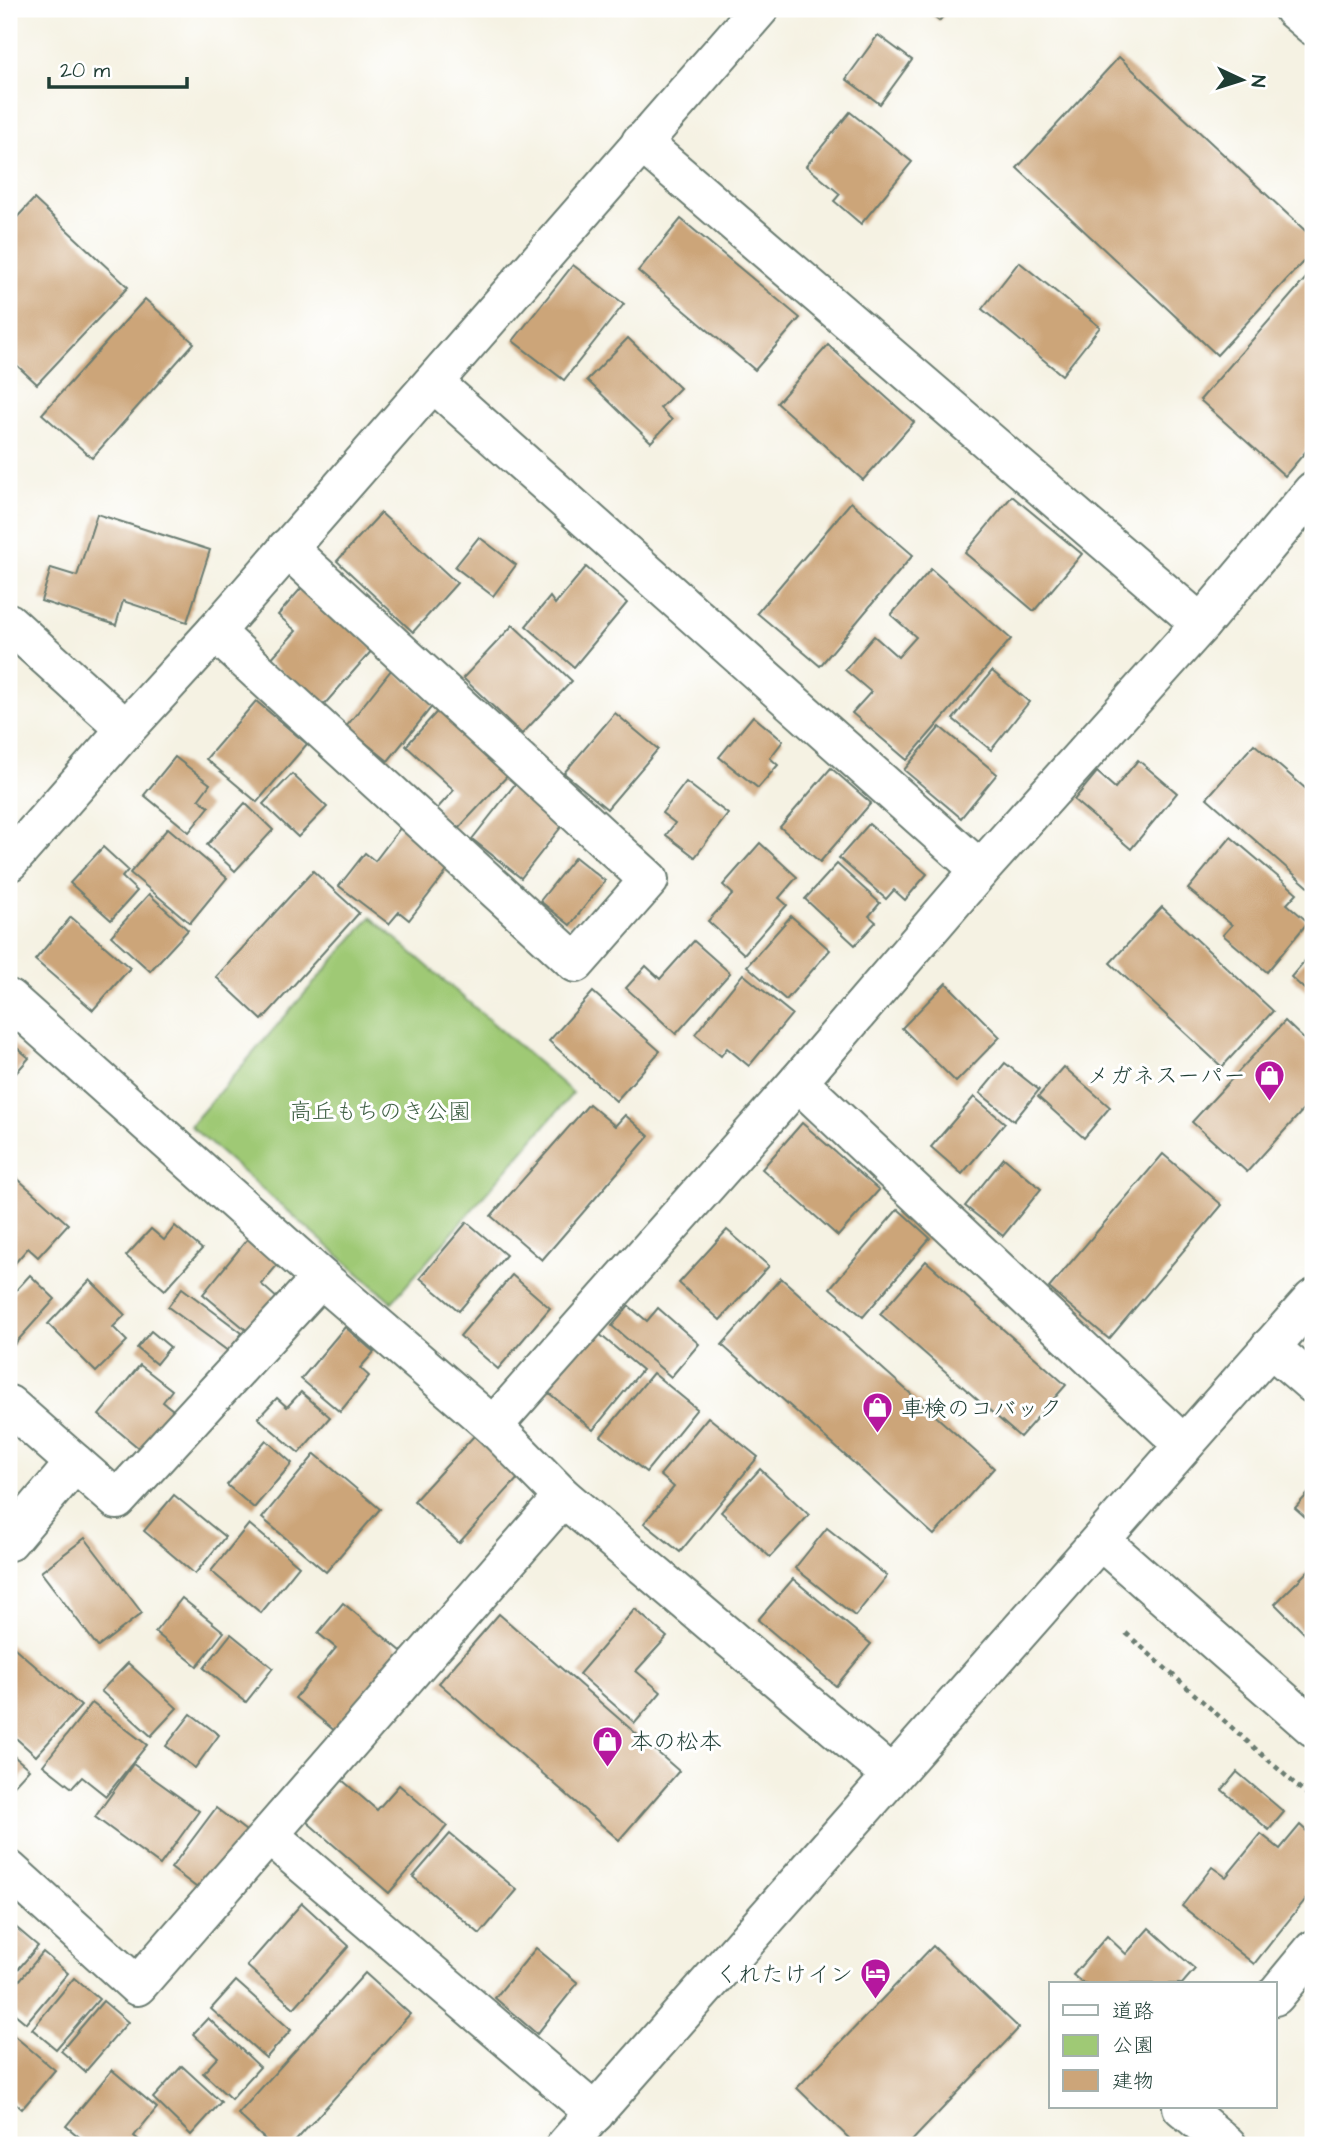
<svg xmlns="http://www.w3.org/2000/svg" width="1322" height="2154" viewBox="0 0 1322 2154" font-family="'Architects Daughter','Klee One',sans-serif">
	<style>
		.green { fill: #9fc975; stroke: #5f8354; stroke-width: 2 }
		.building { fill: #cca579 }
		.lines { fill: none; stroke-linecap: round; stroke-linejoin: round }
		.street-casing { stroke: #6a7c71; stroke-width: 42 }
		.secondary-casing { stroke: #6a7c71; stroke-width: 42 }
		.path { stroke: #6a7c71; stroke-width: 4.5; stroke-dasharray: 5 5; stroke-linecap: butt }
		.street { stroke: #fff; stroke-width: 38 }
		.secondary { stroke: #fff; stroke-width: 38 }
		.labels { text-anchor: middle; stroke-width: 6; stroke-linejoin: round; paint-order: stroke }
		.poi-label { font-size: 23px; fill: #1f3d34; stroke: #fff; text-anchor: end }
		.park-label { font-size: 23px; fill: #3f6044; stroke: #fff }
	</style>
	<rect width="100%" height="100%" fill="#fff"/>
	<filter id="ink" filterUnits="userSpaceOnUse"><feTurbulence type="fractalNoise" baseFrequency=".0143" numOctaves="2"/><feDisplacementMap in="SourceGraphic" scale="14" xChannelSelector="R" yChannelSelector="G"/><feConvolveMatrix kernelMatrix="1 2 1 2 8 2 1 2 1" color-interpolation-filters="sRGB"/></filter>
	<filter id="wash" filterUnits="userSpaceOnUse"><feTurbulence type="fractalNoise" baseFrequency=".00686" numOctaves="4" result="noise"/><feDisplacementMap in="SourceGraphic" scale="28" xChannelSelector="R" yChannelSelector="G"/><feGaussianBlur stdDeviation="1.57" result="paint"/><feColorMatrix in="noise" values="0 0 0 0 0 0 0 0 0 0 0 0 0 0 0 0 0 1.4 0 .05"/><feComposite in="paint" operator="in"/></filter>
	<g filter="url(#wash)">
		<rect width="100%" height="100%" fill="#f5f2e3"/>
		<path class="green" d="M 371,917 L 573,1093 L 392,1302 L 190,1126 Z"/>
		<g id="blocks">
			<g class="building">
				<path d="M 924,9 L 949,9 L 939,21 Z"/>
				<path d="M 878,35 L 912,60 L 880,104 L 846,79 Z"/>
				<path d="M 1119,57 L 1313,238 L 1313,251 L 1217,355 L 1017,168 Z"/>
				<path d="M 850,112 L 912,162 L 861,224 L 834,201 L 840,194 L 806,166 Z"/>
				<path d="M 34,199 L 128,287 L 37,384 L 9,358 L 9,226 Z"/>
				<path d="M 681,219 L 800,318 L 755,370 L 638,271 Z"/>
				<path d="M 1019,262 L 1100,327 L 1062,375 L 982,309 Z"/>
				<path d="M 573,265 L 624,304 L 564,380 L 513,341 Z"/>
				<path d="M 1313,270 L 1313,443 L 1285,476 L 1200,400 Z"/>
				<path d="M 145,299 L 194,343 L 92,458 L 42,414 Z"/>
				<path d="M 628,338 L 680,388 L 660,408 L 672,420 L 651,442 L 587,380 Z"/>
				<path d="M 828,345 L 914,422 L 863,480 L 777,403 Z"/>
				<path d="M 1012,496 L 1082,554 L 1034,611 L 965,553 Z"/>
				<path d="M 851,502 L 913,555 L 820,666 L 757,613 Z"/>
				<path d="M 381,513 L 457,583 L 413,632 L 337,561 Z"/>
				<path d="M 97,514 L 210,550 L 187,622 L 123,601 L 116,625 L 41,601 L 51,568 L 77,576 Z"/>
				<path d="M 479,537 L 516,565 L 493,596 L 455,567 Z"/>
				<path d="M 586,567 L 627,603 L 574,667 L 526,626 L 550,597 L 555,604 Z"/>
				<path d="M 931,569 L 1011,639 L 907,760 L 852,713 L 871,692 L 845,670 L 874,636 L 898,657 L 916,637 L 891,615 Z"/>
				<path d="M 303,586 L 374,648 L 322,707 L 269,661 L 296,631 L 278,615 Z"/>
				<path d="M 513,625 L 572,681 L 522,734 L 463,678 Z"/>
				<path d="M 392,669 L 434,704 L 388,761 L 346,727 Z"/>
				<path d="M 992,671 L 1029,702 L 991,750 L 953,719 Z"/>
				<path d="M 256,701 L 307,744 L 257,802 L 206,759 Z"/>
				<path d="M 442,706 L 512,771 L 456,831 L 435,811 L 454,790 L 406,746 Z"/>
				<path d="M 615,713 L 658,749 L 607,809 L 564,773 Z"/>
				<path d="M 753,716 L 783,741 L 770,758 L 778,765 L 758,788 L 719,757 Z"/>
				<path d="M 940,727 L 997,774 L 961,818 L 904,770 Z"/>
				<path d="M 1254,744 L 1313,795 L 1313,891 L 1207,798 Z"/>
				<path d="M 175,757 L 210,784 L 199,799 L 209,807 L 189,832 L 144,795 Z"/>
				<path d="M 1138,760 L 1177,793 L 1131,849 L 1074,800 L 1097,772 L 1115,788 Z"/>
				<path d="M 831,768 L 871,803 L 820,862 L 780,827 Z"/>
				<path d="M 292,774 L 327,807 L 298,837 L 263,804 Z"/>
				<path d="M 686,782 L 728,814 L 695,857 L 666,835 L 675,823 L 662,813 Z"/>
				<path d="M 516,783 L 565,822 L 521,878 L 472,839 Z"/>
				<path d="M 245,803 L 273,830 L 235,871 L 207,845 Z"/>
				<path d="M 869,824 L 927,874 L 905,900 L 894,890 L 886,899 L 839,858 Z"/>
				<path d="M 401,827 L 451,866 L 409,920 L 399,912 L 389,924 L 339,886 L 365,853 L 375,861 Z"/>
				<path d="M 168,828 L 227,878 L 190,923 L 130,873 Z"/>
				<path d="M 1231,837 L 1297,893 L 1287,904 L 1308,922 L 1267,972 L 1223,935 L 1232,925 L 1188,889 Z"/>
				<path d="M 760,843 L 797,877 L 779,898 L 787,905 L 744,954 L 708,921 L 733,894 L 723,885 Z"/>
				<path d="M 103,847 L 128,870 L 122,877 L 137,891 L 111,920 L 70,883 Z"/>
				<path d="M 575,857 L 605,881 L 570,925 L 540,901 Z"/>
				<path d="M 837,864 L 880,903 L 869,916 L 876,922 L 855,945 L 805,899 Z"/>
				<path d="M 313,871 L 359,913 L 262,1020 L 216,977 Z"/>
				<path d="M 149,894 L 188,930 L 150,971 L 111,936 Z"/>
				<path d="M 1162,907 L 1273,1011 L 1222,1067 L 1110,963 Z"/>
				<path d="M 791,916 L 830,950 L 786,1000 L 747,966 Z"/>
				<path d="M 71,917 L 130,968 L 93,1010 L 35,960 Z"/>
				<path d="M 694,941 L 730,973 L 676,1034 L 626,988 L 646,966 L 660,979 Z"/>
				<path d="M 1313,951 L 1313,997 L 1291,977 Z"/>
				<path d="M 743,974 L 792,1014 L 749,1066 L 727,1048 L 721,1056 L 695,1034 Z"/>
				<path d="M 946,983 L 1000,1037 L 956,1082 L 902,1028 Z"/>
				<path d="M 593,992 L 660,1051 L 616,1101 L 549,1041 Z"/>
				<path d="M 1285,1021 L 1313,1048 L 1313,1099 L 1247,1172 L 1192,1122 Z"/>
				<path d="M 9,1041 L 29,1058 L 9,1081 Z"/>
				<path d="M 1005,1063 L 1039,1090 L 1014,1121 L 980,1093 Z"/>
				<path d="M 1064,1067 L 1110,1107 L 1084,1138 L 1038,1097 Z"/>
				<path d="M 974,1097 L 1005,1123 L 962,1174 L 931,1147 Z"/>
				<path d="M 589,1104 L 615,1126 L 625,1115 L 649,1136 L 542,1260 L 491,1216 Z"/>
				<path d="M 802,1123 L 879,1190 L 838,1236 L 762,1169 Z"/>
				<path d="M 1163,1154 L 1222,1205 L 1109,1339 L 1049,1288 Z"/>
				<path d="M 1004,1158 L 1041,1189 L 1003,1236 L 965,1206 Z"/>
				<path d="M 9,1171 L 68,1224 L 38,1257 L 28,1248 L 9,1270 Z"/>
				<path d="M 898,1209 L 930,1238 L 863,1317 L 830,1288 Z"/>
				<path d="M 467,1222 L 506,1255 L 459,1311 L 420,1278 Z"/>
				<path d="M 175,1226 L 202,1249 L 165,1290 L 126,1256 L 151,1229 L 164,1240 Z"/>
				<path d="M 727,1230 L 769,1266 L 720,1320 L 679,1283 Z"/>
				<path d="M 249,1237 L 280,1262 L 261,1284 L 278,1299 L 250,1333 L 203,1294 Z"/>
				<path d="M 926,1261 L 1066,1385 L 1020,1437 L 880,1314 Z"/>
				<path d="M 30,1275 L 55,1299 L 11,1348 L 9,1346 L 9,1298 Z"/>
				<path d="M 512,1275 L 550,1308 L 498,1369 L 460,1336 Z"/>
				<path d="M 781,1278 L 994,1468 L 934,1535 L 722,1345 Z"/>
				<path d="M 90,1280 L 125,1315 L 113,1327 L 127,1341 L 96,1372 L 48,1324 Z"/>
				<path d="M 182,1288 L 242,1333 L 228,1351 L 168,1307 Z"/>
				<path d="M 629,1306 L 647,1321 L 658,1308 L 699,1344 L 671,1377 L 612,1326 Z"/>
				<path d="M 345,1327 L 374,1352 L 360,1368 L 369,1376 L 340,1412 L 301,1379 Z"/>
				<path d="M 592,1328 L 642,1370 L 593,1430 L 543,1388 Z"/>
				<path d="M 151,1331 L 170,1347 L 156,1364 L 137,1348 Z"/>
				<path d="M 140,1365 L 172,1390 L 163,1402 L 178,1414 L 146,1454 L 99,1415 Z"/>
				<path d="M 653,1373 L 697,1409 L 646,1472 L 601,1436 Z"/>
				<path d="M 301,1392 L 330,1417 L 299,1453 L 258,1418 L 277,1398 L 287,1407 Z"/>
				<path d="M 708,1417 L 758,1457 L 680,1552 L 644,1523 L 674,1487 L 660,1475 Z"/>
				<path d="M 474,1436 L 519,1477 L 459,1543 L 414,1501 Z"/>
				<path d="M 266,1440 L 292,1463 L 254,1508 L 227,1485 Z"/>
				<path d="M 315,1454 L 380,1509 L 326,1572 L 262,1518 Z"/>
				<path d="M 760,1469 L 809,1515 L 770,1557 L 721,1512 Z"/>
				<path d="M 1313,1488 L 1313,1524 L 1295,1508 Z"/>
				<path d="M 174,1495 L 225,1537 L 195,1574 L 144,1531 Z"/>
				<path d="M 249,1524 L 299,1566 L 261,1613 L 211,1571 Z"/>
				<path d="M 827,1528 L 887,1576 L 855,1616 L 795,1568 Z"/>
				<path d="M 85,1538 L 142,1613 L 98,1647 L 41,1572 Z"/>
				<path d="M 1313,1566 L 1313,1642 L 1275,1604 Z"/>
				<path d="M 793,1579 L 871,1644 L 836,1686 L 758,1620 Z"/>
				<path d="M 182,1598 L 224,1632 L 197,1666 L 155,1632 Z"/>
				<path d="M 343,1603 L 407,1656 L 341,1736 L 295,1698 L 336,1648 L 318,1633 Z"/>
				<path d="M 635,1609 L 667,1637 L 636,1671 L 661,1692 L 635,1723 L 579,1674 Z"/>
				<path d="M 499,1614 L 679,1771 L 619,1840 L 439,1683 Z"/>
				<path d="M 231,1634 L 273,1668 L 246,1702 L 204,1668 Z"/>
				<path d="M 9,1643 L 81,1706 L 36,1756 L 9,1732 Z"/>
				<path d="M 128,1663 L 177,1708 L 151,1736 L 101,1691 Z"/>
				<path d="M 92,1703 L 147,1745 L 106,1796 L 82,1777 L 72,1788 L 43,1765 Z"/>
				<path d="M 191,1714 L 219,1735 L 195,1768 L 166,1746 Z"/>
				<path d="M 9,1752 L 29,1769 L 9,1791 Z"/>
				<path d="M 133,1764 L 199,1811 L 160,1865 L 95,1817 Z"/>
				<path d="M 1237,1772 L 1284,1812 L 1269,1830 L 1222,1790 Z"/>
				<path d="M 342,1780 L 377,1810 L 399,1785 L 447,1826 L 389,1893 L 307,1822 Z"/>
				<path d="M 216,1808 L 250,1834 L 204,1893 L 171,1868 Z"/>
				<path d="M 1300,1825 L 1313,1837 L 1313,1890 L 1254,1964 L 1182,1906 L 1212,1867 L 1226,1877 L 1261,1834 L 1280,1849 Z"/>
				<path d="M 450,1834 L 517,1890 L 480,1934 L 413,1877 Z"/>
				<path d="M 302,1903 L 349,1946 L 294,2008 L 247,1966 Z"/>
				<path d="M 12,1924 L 38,1946 L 9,1980 L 9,1929 Z"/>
				<path d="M 1149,1928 L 1195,1969 L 1182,1984 L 1084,1984 L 1073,1975 L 1107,1936 L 1126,1954 Z"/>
				<path d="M 933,1946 L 1019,2028 L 908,2145 L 856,2145 L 797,2088 Z"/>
				<path d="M 536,1948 L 578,1983 L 537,2034 L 495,1998 Z"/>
				<path d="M 43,1952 L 68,1973 L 26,2023 L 9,2009 L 9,1993 Z"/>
				<path d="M 365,1973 L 410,2014 L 292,2145 L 271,2145 L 238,2114 Z"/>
				<path d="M 74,1978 L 99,1999 L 56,2049 L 32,2029 Z"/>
				<path d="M 236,1981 L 291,2030 L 266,2058 L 211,2009 Z"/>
				<path d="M 103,2001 L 128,2022 L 85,2072 L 61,2051 Z"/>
				<path d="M 208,2018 L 260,2067 L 231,2099 L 203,2073 L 218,2057 L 193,2034 Z"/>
				<path d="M 12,2034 L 55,2070 L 22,2109 L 9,2097 L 9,2037 Z"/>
				<path d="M 182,2066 L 221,2102 L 191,2135 L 153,2098 Z"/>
				<path d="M 112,2070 L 157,2108 L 134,2136 L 145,2145 L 89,2145 L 66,2126 Z"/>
			</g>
		</g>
	</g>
	<g filter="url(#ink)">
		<use href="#blocks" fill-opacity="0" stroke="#6a7c71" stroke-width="2"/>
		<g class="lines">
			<defs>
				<g id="street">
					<path d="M 641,142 L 1201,624"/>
					<path d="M 434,383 L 980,870"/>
					<path d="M 9,623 L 126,729"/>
					<path d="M 215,632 L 576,963 L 649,880 L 287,548"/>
					<path d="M 9,862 L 126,729 L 215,632 L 759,9"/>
					<path d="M 9,999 L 321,1278 L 493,1426 L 563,1497 L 891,1775"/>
					<path d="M 798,1082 L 1184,1445"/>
					<path d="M 1270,1347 L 1313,1384"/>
					<path d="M 9,1405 L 117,1500 L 321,1278"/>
					<path d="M 493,1426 L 798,1082 L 980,870 L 1201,624 L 1313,491"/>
					<path d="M 9,1541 L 75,1463"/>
					<path d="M 1101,1541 L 1313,1727"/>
					<path d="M 269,1835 L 595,2113"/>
					<path d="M 9,1870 L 137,1986 L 563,1497"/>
					<path d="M 1275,1996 L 1313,1950"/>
					<path d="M 1182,2107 L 1227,2145"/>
				</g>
				<g id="secondary">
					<path d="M 1293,9 L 1313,26"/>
					<path d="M 566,2145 L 1313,1299"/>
				</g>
			</defs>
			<use href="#street" class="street-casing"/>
			<use href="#secondary" class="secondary-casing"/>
			<path class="path" d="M 1126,1633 L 1313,1800"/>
			<use href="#street" class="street"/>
			<use href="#secondary" class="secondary"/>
		</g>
	</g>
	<defs>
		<symbol id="shop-pin" viewBox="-11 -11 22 30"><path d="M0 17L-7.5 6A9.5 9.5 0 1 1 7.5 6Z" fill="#b5179e" stroke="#fff"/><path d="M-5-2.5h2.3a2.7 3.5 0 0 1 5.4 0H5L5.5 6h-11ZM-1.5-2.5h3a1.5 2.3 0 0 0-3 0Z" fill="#fff"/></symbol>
		<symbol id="hotel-pin" viewBox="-11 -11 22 30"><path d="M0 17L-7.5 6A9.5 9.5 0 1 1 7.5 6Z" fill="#b5179e" stroke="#fff"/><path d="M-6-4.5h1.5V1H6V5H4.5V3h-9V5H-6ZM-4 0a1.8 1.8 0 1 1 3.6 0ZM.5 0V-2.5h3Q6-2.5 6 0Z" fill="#fff"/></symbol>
	</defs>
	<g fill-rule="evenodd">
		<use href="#shop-pin" x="1252" y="1058" width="35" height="47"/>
		<use href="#shop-pin" x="860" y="1390" width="35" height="47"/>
		<use href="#shop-pin" x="590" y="1724" width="35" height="47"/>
		<use href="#hotel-pin" x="858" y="1956" width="35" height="47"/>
	</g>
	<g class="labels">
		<g class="poi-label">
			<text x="1246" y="1083">メガネスーパー</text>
			<text x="901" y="1416" text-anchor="start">車検のコバック</text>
			<text x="630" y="1749" text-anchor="start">本の松本</text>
			<text x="853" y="1982">くれたけイン</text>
		</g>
		<g class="park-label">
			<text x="380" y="1119">高丘もちのき公園</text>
		</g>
	</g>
	<rect width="1322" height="2154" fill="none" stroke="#fff" stroke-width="35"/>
	<rect x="1049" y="1982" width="228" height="126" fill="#ffffff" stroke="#a5b1ae" stroke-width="2"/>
	<rect x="1063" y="2005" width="35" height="10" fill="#ffffff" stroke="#a5b1ae" stroke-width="2"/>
	<text x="1112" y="2018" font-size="21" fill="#1f3d34">道路</text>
	<rect x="1063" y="2035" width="35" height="21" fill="#9fc975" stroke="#a5b1ae" stroke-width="2"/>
	<text x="1112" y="2052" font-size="21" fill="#1f3d34">公園</text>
	<rect x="1063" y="2070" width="35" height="21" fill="#cca579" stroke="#a5b1ae" stroke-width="2"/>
	<text x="1112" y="2088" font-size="21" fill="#1f3d34">建物</text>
	<g transform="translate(1242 80) rotate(94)" stroke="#ffffff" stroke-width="5" paint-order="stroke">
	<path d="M0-5L12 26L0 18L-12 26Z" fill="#1f3d34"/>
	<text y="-10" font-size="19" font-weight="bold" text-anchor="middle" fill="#1f3d34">N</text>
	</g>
	<path d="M49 77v10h138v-10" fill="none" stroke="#1f3d34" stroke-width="3.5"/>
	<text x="60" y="77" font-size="21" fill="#1f3d34" stroke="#ffffff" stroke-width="5" paint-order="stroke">20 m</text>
</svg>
